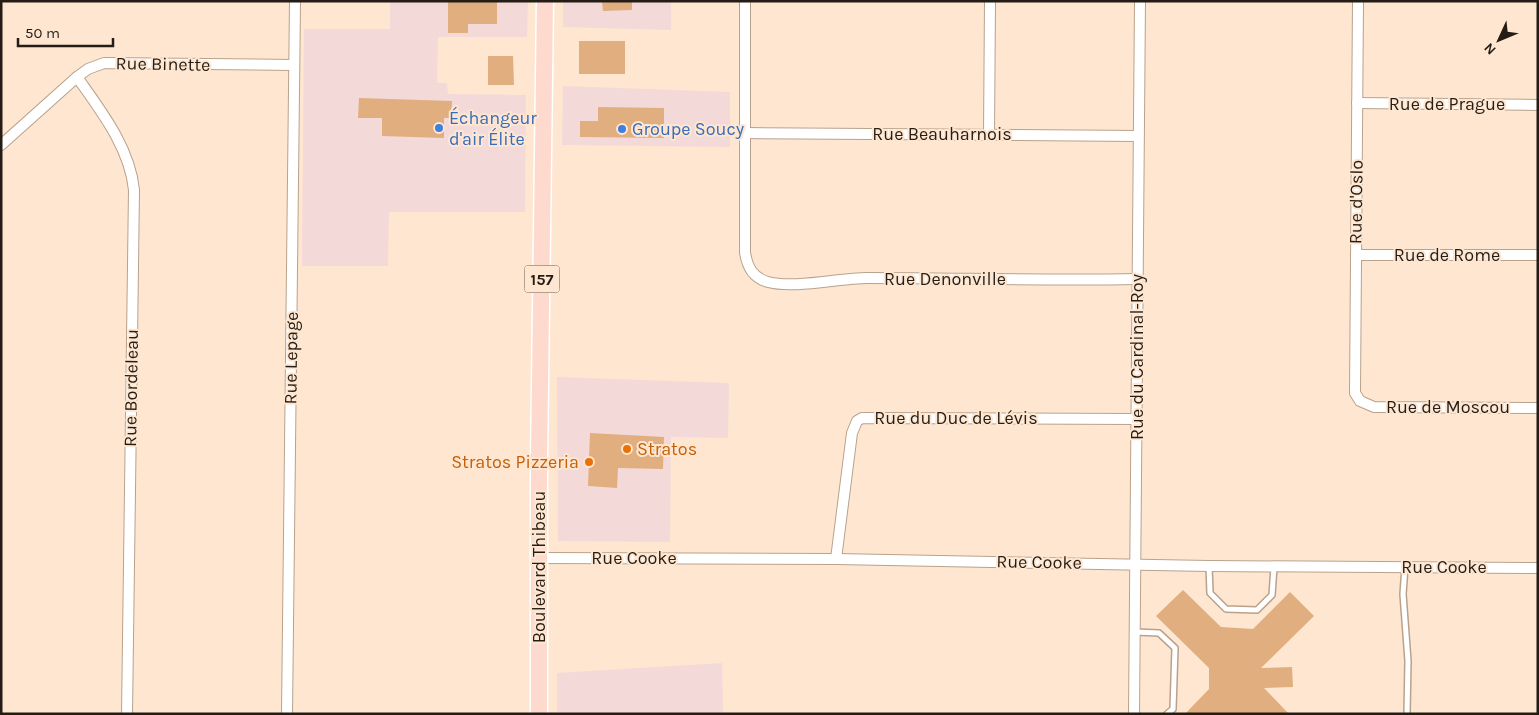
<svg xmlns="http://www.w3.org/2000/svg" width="1539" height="715" viewBox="0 0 1539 715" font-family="Karla,sans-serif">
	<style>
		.commercial { fill: #f4d9d9 }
		.building { fill: #e0ae7f }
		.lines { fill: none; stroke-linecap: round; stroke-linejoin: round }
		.lane-casing { stroke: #b9a28d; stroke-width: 8 }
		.street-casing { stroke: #b9a28d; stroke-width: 12 }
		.primary-casing { stroke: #fff; stroke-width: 19 }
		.lane { stroke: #fff; stroke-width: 5 }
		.street { stroke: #fff; stroke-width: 10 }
		.primary { stroke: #fedace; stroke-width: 16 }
		.shop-dot { fill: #3f7fe0; stroke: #fee6d0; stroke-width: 2 }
		.food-dot { fill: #e8710a; stroke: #fee6d0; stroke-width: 2 }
		.labels { text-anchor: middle; stroke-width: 4; stroke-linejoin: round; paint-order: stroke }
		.shield { fill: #fee6d0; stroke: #66594d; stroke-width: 1 }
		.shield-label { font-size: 16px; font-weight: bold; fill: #251d15 }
		.street-label { font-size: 18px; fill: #251d15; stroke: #fee6d0 }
		.shop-label { font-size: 18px; fill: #366cbe; stroke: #fee6d0; text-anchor: start }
		.food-label { font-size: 18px; fill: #c56008; stroke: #fee6d0; text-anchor: start }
	</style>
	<rect width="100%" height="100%" fill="#fee6d0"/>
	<g class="commercial">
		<path d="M 390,1 L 528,1 L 527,37 L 438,37 L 437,83 L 447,83 L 448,94 L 526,95 L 525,212 L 389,212 L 388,266 L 302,266 L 304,29 L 390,29 Z"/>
		<path d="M 563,1 L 671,1 L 671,30 L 563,27 Z"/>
		<path d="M 563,86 L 730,92 L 730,147 L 562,145 Z"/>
		<path d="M 557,377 L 729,383 L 728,438 L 671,437 L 670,542 L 558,541 Z"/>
		<path d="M 722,663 L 723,714 L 557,714 L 557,673 Z"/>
	</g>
	<g class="building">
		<path d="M 602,1 L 632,1 L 632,10 L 603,11 Z"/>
		<path d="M 448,2 L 497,2 L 497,24 L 468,24 L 468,33 L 448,33 Z"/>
		<rect x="579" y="41" width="46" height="33"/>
		<path d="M 488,56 L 513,56 L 514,85 L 488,85 Z"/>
		<path d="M 359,98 L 452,101 L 451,118 L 444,118 L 444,138 L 382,136 L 382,118 L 358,118 Z"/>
		<path d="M 598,107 L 664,108 L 664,138 L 580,137 L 580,121 L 598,121 Z"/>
		<path d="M 590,433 L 664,437 L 663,469 L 618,468 L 617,488 L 588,486 Z"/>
		<path d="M 1183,590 L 1221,627 L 1253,629 L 1290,592 L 1314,616 L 1261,668 L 1292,667 L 1293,687 L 1264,688 L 1289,714 L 1185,714 L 1209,689 L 1209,668 L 1156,616 Z"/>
	</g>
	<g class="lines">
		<defs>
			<g id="lane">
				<path d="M 1209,566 L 1210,593 L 1226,609 L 1257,610 L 1272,595 L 1274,567"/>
				<path d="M 1405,567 L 1403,594 L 1408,661 L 1407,714"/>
				<path d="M 1135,632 L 1159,633 L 1175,648 L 1173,709 L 1167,714"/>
			</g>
			<g id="street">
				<path d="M 745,1 L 745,252 C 747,267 753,278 768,282 C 794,289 839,278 867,278 C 957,278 1047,281 1137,279"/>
				<path d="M 1358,1 L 1355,393 L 1360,401 L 1374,407 L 1538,408"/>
				<path d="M 77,77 C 101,111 130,148 134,190 L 127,714"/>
				<path d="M 1357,103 L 1538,105"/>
				<path d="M 745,133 L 1138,136"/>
				<path d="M 989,134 L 990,1"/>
				<path d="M 1,145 L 77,77 L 88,69 L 104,63 L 294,65"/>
				<path d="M 1356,255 L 1538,255"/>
				<path d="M 540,558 L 836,559 L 1209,566 L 1538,568"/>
				<path d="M 836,559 L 852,433 L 857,421 L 862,418 L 1136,419"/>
				<path d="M 287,714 L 295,1"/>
				<path d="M 1134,714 L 1140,1"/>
			</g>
			<path id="primary" d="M 539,714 L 539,460 L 545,1"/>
		</defs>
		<use href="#lane" class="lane-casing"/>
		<use href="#street" class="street-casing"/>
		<use href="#primary" class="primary-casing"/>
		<use href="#lane" class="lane"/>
		<use href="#street" class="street"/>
		<use href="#primary" class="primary"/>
	</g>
	<g class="shop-dot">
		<circle cx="439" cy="128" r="5"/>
		<circle cx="622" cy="129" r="5"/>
	</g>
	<g class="food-dot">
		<circle cx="627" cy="449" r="5"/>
		<circle cx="589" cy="462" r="5"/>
	</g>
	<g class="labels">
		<rect class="shield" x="524.5" y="265.5" width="35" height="27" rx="4"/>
		<g class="shield-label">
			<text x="542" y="285">157</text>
		</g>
		<g class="street-label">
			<text transform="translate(163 64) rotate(1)" y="6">Rue Binette</text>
			<text x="1447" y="110">Rue de Prague</text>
			<text x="942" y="140">Rue Beauharnois</text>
			<text transform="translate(1356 202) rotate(-89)" y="6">Rue d'Oslo</text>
			<text x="1447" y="261">Rue de Rome</text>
			<text x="945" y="285">Rue Denonville</text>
			<text transform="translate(1137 357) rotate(-90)" y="6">Rue du Cardinal-Roy</text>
			<text transform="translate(291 358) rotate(-89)" y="6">Rue Lepage</text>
			<text transform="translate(131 388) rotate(-89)" y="6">Rue Bordeleau</text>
			<text x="1448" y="413">Rue de Moscou</text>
			<text x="956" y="424">Rue du Duc de Lévis</text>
			<text x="634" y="564">Rue Cooke</text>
			<text transform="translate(1039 562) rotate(1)" y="6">Rue Cooke</text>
			<text transform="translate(539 567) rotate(-90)" y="6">Boulevard Thibeau</text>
			<text x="1444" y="573">Rue Cooke</text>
		</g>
		<g class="shop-label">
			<text x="449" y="124">Échangeur<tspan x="449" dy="21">d'air Élite</tspan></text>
			<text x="632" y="135">Groupe Soucy</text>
		</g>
		<g class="food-label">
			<text x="637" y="455">Stratos</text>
			<text x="579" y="468" text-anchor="end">Stratos Pizzeria</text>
		</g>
	</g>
	<rect width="1539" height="715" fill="none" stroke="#251d15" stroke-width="5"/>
	<g transform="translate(1499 40) rotate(226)" stroke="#fee6d0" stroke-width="4" paint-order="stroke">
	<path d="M0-4L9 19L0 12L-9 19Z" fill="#251d15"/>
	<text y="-8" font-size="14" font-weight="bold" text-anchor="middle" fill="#251d15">N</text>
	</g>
	<path d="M18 38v8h95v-8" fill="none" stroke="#251d15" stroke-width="2.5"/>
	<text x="25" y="38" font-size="15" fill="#251d15" stroke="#fee6d0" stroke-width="4" paint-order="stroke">50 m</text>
</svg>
